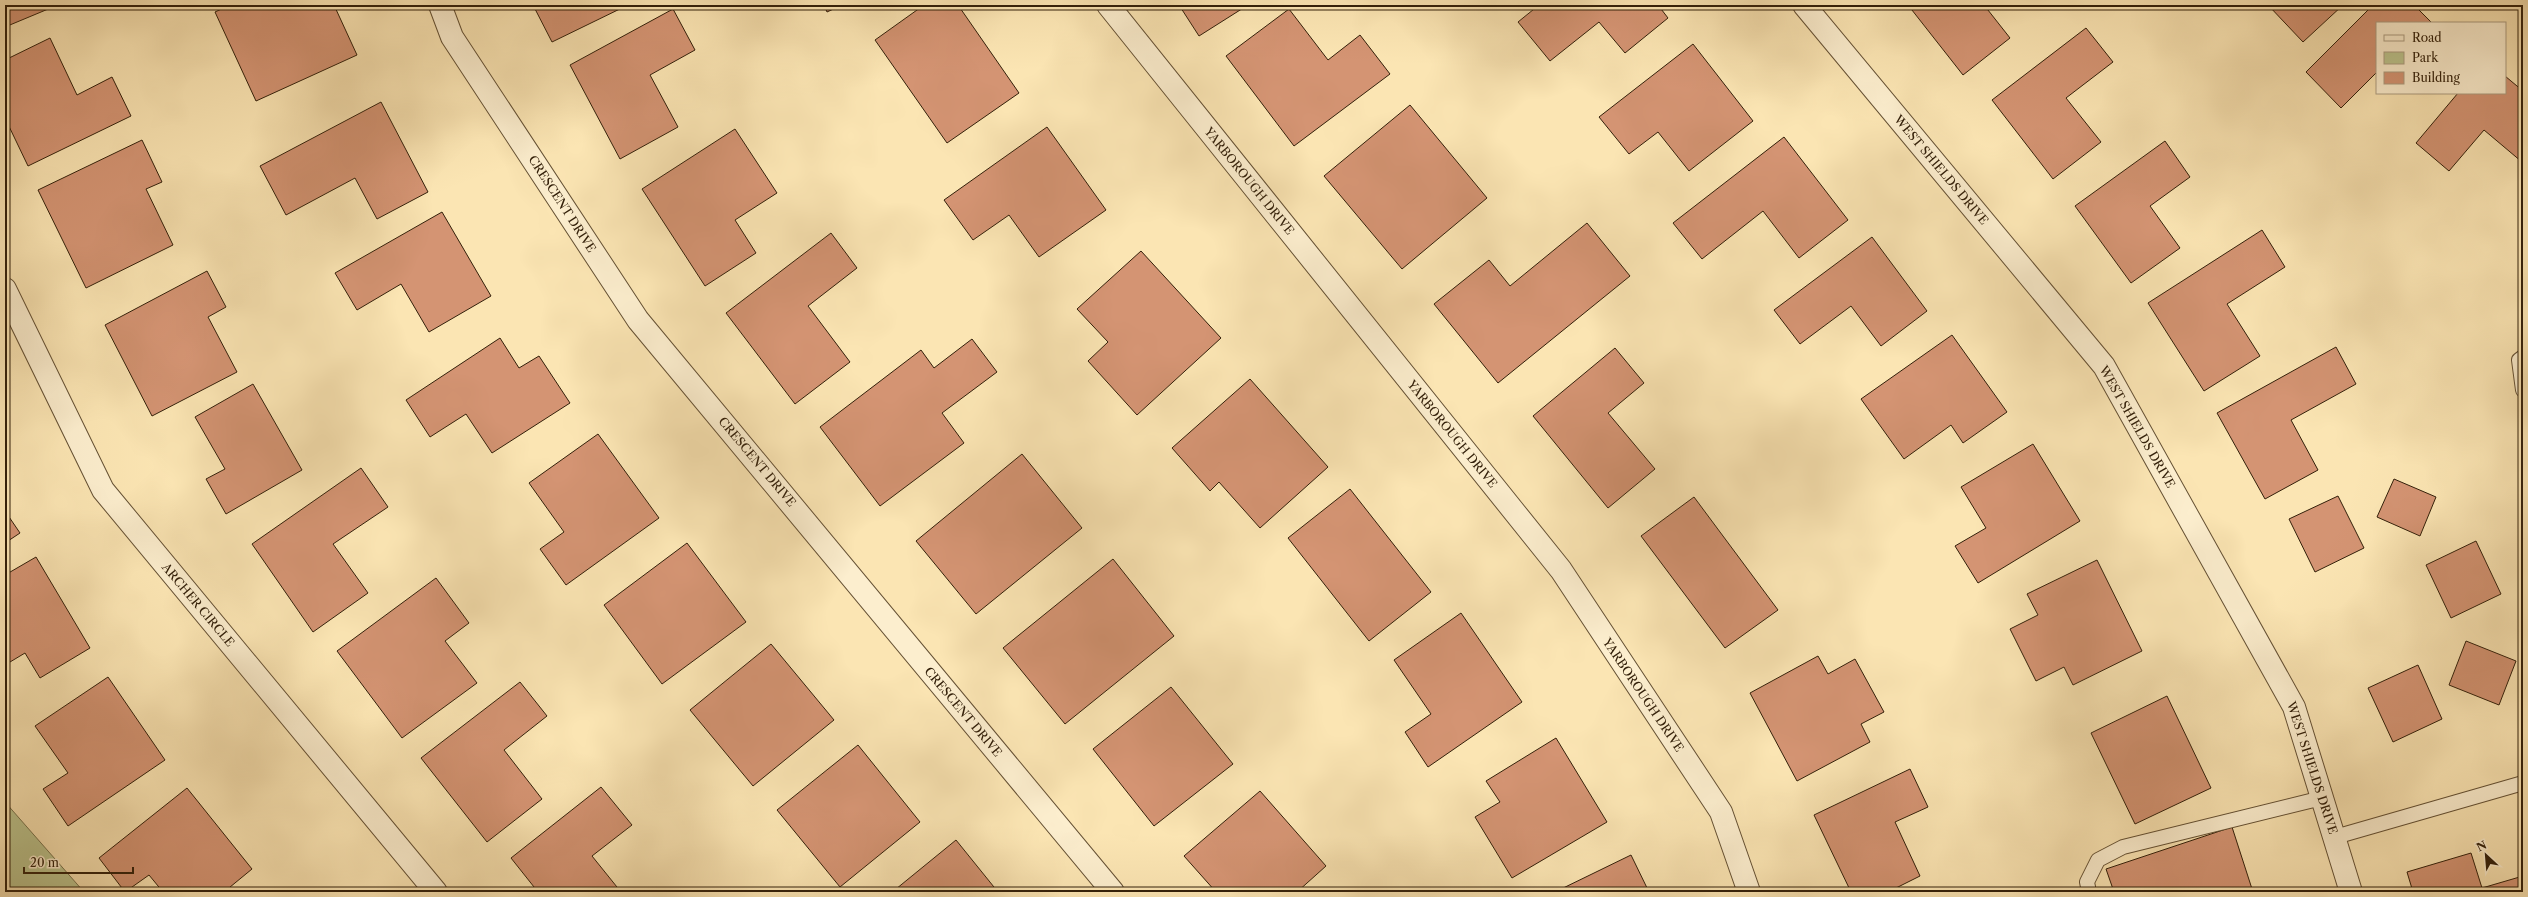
<svg xmlns="http://www.w3.org/2000/svg" width="2528" height="897" viewBox="0 0 2528 897" font-family="'Libre Caslon Text',serif">
	<style>
		.green { fill: #bcc58e; stroke: #78724c }
		.building { fill: #d49473; stroke: #33200a }
		.lines { fill: none; stroke-linecap: round; stroke-linejoin: round }
		.service-casing { stroke: #655134; stroke-width: 16 }
		.minor-casing { stroke: #655134; stroke-width: 24 }
		.service { stroke: #fceece; stroke-width: 14 }
		.minor { stroke: #fceece; stroke-width: 22 }
		.labels { text-anchor: middle; stroke-width: 3; stroke-linejoin: round; paint-order: stroke }
		.street-label { font-size: 12px; fill: #33200a; stroke: #fceece }
	</style>
	<rect width="100%" height="100%" fill="#fbe5b3"/>
	<filter id="stains"><feTurbulence type="fractalNoise" baseFrequency=".005" numOctaves="4"/><feColorMatrix values="0 0 0 0 .2 0 0 0 0 .09 0 0 0 0 .02 0 0 0 .5 -.17"/></filter>
	<radialGradient id="worn" r=".72"><stop offset=".6" stop-color="#630" stop-opacity="0"/><stop offset="1" stop-color="#630" stop-opacity=".3"/></radialGradient>
	<path class="green" d="M 5,802 L 84,892 L 5,892 Z"/>
	<g class="building">
		<path d="M 5,5 L 53,5 L 53,7 L 5,27 Z"/>
		<path d="M 230,5 L 334,5 L 357,55 L 256,101 L 215,12 Z"/>
		<path d="M 533,5 L 628,5 L 552,42 Z"/>
		<path d="M 824,5 L 842,5 L 827,12 Z"/>
		<path d="M 924,5 L 958,5 L 1019,93 L 947,143 L 875,40 Z"/>
		<path d="M 1179,5 L 1248,5 L 1199,36 Z"/>
		<path d="M 1539,5 L 1658,5 L 1668,18 L 1625,53 L 1599,22 L 1550,61 L 1518,22 Z"/>
		<path d="M 1908,5 L 1984,5 L 2010,38 L 1963,75 Z"/>
		<path d="M 2268,5 L 2343,5 L 2303,42 Z"/>
		<path d="M 2373,5 L 2414,5 L 2432,23 L 2377,23 L 2377,72 L 2341,108 L 2306,72 Z"/>
		<path d="M 673,9 L 695,50 L 650,75 L 678,127 L 620,159 L 570,65 Z"/>
		<path d="M 1289,9 L 1328,60 L 1360,35 L 1390,74 L 1294,146 L 1226,56 Z"/>
		<path d="M 2086,28 L 2113,62 L 2066,98 L 2101,142 L 2053,179 L 1992,100 Z"/>
		<path d="M 50,38 L 77,95 L 112,77 L 131,116 L 28,166 L 5,118 L 5,60 Z"/>
		<path d="M 1693,44 L 1753,121 L 1689,171 L 1658,132 L 1629,154 L 1599,117 Z"/>
		<path d="M 2505,76 L 2523,91 L 2522,162 L 2484,130 L 2449,171 L 2416,143 L 2458,93 L 2505,93 Z"/>
		<path d="M 381,102 L 428,192 L 377,219 L 355,178 L 286,215 L 260,166 Z"/>
		<path d="M 1410,105 L 1487,198 L 1402,269 L 1324,176 Z"/>
		<path d="M 1047,127 L 1106,210 L 1039,257 L 1009,215 L 973,240 L 944,200 Z"/>
		<path d="M 735,129 L 777,193 L 735,220 L 756,253 L 705,286 L 642,189 Z"/>
		<path d="M 1784,137 L 1848,220 L 1799,258 L 1763,211 L 1702,259 L 1673,223 Z"/>
		<path d="M 142,140 L 162,182 L 146,189 L 173,245 L 86,288 L 38,190 Z"/>
		<path d="M 2165,141 L 2190,177 L 2150,206 L 2180,248 L 2131,283 L 2075,206 Z"/>
		<path d="M 442,212 L 491,296 L 429,332 L 401,284 L 357,310 L 335,273 Z"/>
		<path d="M 1587,223 L 1630,276 L 1498,383 L 1434,304 L 1489,260 L 1510,286 Z"/>
		<path d="M 2262,230 L 2285,267 L 2227,304 L 2260,356 L 2204,391 L 2148,303 Z"/>
		<path d="M 831,233 L 857,268 L 808,306 L 850,362 L 795,404 L 726,313 Z"/>
		<path d="M 1872,237 L 1927,311 L 1881,346 L 1851,306 L 1800,344 L 1774,310 Z"/>
		<path d="M 1141,251 L 1221,338 L 1137,415 L 1088,361 L 1108,342 L 1077,309 Z"/>
		<path d="M 207,271 L 226,307 L 208,317 L 237,372 L 152,416 L 105,325 Z"/>
		<path d="M 1952,335 L 2007,412 L 1963,443 L 1951,425 L 1904,459 L 1861,399 Z"/>
		<path d="M 500,338 L 519,368 L 539,356 L 570,403 L 492,453 L 466,414 L 430,437 L 406,400 Z"/>
		<path d="M 972,339 L 997,372 L 942,413 L 964,443 L 880,506 L 820,427 L 921,350 L 934,368 Z"/>
		<path d="M 2336,347 L 2356,384 L 2291,420 L 2318,470 L 2265,499 L 2217,413 Z"/>
		<path d="M 1615,348 L 1644,383 L 1608,413 L 1655,469 L 1608,508 L 1533,416 Z"/>
		<path d="M 1250,379 L 1328,467 L 1260,528 L 1219,482 L 1210,491 L 1172,448 Z"/>
		<path d="M 253,384 L 302,470 L 226,514 L 206,479 L 225,469 L 195,417 Z"/>
		<path d="M 598,434 L 659,518 L 566,585 L 540,549 L 564,532 L 529,483 Z"/>
		<path d="M 2033,444 L 2080,521 L 1978,583 L 1955,546 L 1986,528 L 1961,487 Z"/>
		<path d="M 1022,454 L 1082,528 L 976,614 L 916,541 Z"/>
		<path d="M 361,468 L 388,507 L 333,544 L 368,593 L 313,632 L 252,544 Z"/>
		<path d="M 2394,479 L 2436,497 L 2420,536 L 2377,517 Z"/>
		<path d="M 1350,489 L 1431,592 L 1369,641 L 1288,538 Z"/>
		<path d="M 2338,496 L 2364,548 L 2315,572 L 2289,519 Z"/>
		<path d="M 1694,497 L 1778,610 L 1725,648 L 1641,536 Z"/>
		<path d="M 5,511 L 20,533 L 5,543 Z"/>
		<path d="M 2476,541 L 2501,594 L 2451,618 L 2426,565 Z"/>
		<path d="M 687,543 L 746,622 L 662,684 L 604,605 Z"/>
		<path d="M 36,557 L 90,648 L 40,678 L 25,653 L 5,665 L 5,575 Z"/>
		<path d="M 1113,559 L 1174,636 L 1065,724 L 1003,648 Z"/>
		<path d="M 2097,560 L 2142,651 L 2073,685 L 2064,667 L 2036,681 L 2010,629 L 2038,615 L 2027,594 Z"/>
		<path d="M 436,578 L 469,623 L 445,641 L 477,683 L 402,738 L 337,651 Z"/>
		<path d="M 1461,613 L 1522,702 L 1428,767 L 1405,732 L 1431,714 L 1394,660 Z"/>
		<path d="M 2466,641 L 2516,661 L 2499,705 L 2449,685 Z"/>
		<path d="M 771,644 L 834,720 L 753,786 L 690,710 Z"/>
		<path d="M 1818,656 L 1828,674 L 1855,659 L 1884,712 L 1861,724 L 1870,742 L 1797,781 L 1750,693 Z"/>
		<path d="M 2418,665 L 2442,719 L 2393,742 L 2368,688 Z"/>
		<path d="M 108,677 L 165,760 L 68,826 L 43,789 L 68,773 L 35,726 Z"/>
		<path d="M 520,682 L 547,716 L 504,750 L 542,799 L 487,842 L 421,758 Z"/>
		<path d="M 1171,687 L 1233,764 L 1154,826 L 1093,749 Z"/>
		<path d="M 2167,696 L 2211,788 L 2135,824 L 2091,733 Z"/>
		<path d="M 1556,738 L 1607,822 L 1512,878 L 1475,817 L 1500,802 L 1486,781 Z"/>
		<path d="M 858,745 L 920,822 L 840,887 L 777,810 Z"/>
		<path d="M 1910,769 L 1928,807 L 1895,822 L 1920,876 L 1888,892 L 1851,892 L 1814,815 Z"/>
		<path d="M 601,787 L 632,825 L 592,856 L 621,892 L 538,892 L 511,858 Z"/>
		<path d="M 187,788 L 252,869 L 224,892 L 163,892 L 149,875 L 125,892 L 99,858 Z"/>
		<path d="M 1260,791 L 1326,866 L 1297,892 L 1216,892 L 1184,856 Z"/>
		<path d="M 2232,827 L 2253,892 L 2114,892 L 2106,869 Z"/>
		<path d="M 956,840 L 998,892 L 898,892 L 896,889 Z"/>
		<path d="M 2471,853 L 2482,888 L 2523,876 L 2523,892 L 2413,892 L 2407,872 Z"/>
		<path d="M 1631,855 L 1649,892 L 1555,892 Z"/>
	</g>
	<g class="lines">
		<defs>
			<g id="service">
				<path d="M 2523,357 L 2519,360 L 2523,390"/>
				<path d="M 2335,837 L 2523,783"/>
				<path d="M 2089,892 L 2087,882 L 2098,860 L 2123,847 L 2322,798"/>
			</g>
			<g id="minor">
				<path d="M 440,5 L 452,37 L 638,320 L 1113,892"/>
				<path d="M 1108,5 L 1561,570 L 1721,812 L 1749,892"/>
				<path d="M 1804,5 L 2104,366 L 2294,707 L 2351,892"/>
				<path d="M 5,289 L 103,490 L 436,892"/>
			</g>
		</defs>
		<use href="#service" class="service-casing"/>
		<use href="#minor" class="minor-casing"/>
		<use href="#service" class="service"/>
		<use href="#minor" class="minor"/>
	</g>
	<g class="labels">
		<g class="street-label">
			<text transform="translate(1941 170) rotate(50)" y="4">WEST SHIELDS DRIVE</text>
			<text transform="translate(1249 181) rotate(51)" y="4">YARBOROUGH DRIVE</text>
			<text transform="translate(562 204) rotate(57)" y="4">CRESCENT DRIVE</text>
			<text transform="translate(2137 427) rotate(60)" y="4">WEST SHIELDS DRIVE</text>
			<text transform="translate(1452 434) rotate(51)" y="4">YARBOROUGH DRIVE</text>
			<text transform="translate(757 462) rotate(50)" y="4">CRESCENT DRIVE</text>
			<text transform="translate(198 605) rotate(50)" y="4">ARCHER CIRCLE</text>
			<text transform="translate(1643 695) rotate(56)" y="4">YARBOROUGH DRIVE</text>
			<text transform="translate(963 712) rotate(50)" y="4">CRESCENT DRIVE</text>
			<text transform="translate(2312 768) rotate(72)" y="4">WEST SHIELDS DRIVE</text>
		</g>
	</g>
	<rect width="2528" height="897" fill="none" stroke="#fbe5b3" stroke-width="20"/>
	<rect x="6" y="6" width="2516" height="885" fill="none" stroke="#33200a" stroke-width="2"/>
	<rect x="10" y="10" width="2508" height="877" fill="none" stroke="#33200a"/>
	<rect x="2376" y="22" width="130" height="72" fill="#fceece" stroke="#ac9c80"/>
	<rect x="2384" y="35" width="20" height="6" fill="#fceece" stroke="#ac9c80"/>
	<text x="2412" y="42" font-size="12" fill="#33200a">Road</text>
	<rect x="2384" y="52" width="20" height="12" fill="#bcc58e" stroke="#ac9c80"/>
	<text x="2412" y="62" font-size="12" fill="#33200a">Park</text>
	<rect x="2384" y="72" width="20" height="12" fill="#d49473" stroke="#ac9c80"/>
	<text x="2412" y="82" font-size="12" fill="#33200a">Building</text>
	<g transform="translate(2486 855) rotate(334)" stroke="#fceece" stroke-width="3" paint-order="stroke">
	<path d="M0-3L7 15L0 10L-7 15Z" fill="#33200a"/>
	<text y="-6" font-size="11" font-weight="bold" text-anchor="middle" fill="#33200a">N</text>
	</g>
	<path d="M24 867v6h109v-6" fill="none" stroke="#33200a" stroke-width="2"/>
	<text x="30" y="867" font-size="12" fill="#33200a" stroke="#fceece" stroke-width="3" paint-order="stroke">20 m</text>
	<rect width="100%" height="100%" filter="url(#stains)"/>
	<rect width="100%" height="100%" fill="url(#worn)"/>
</svg>
